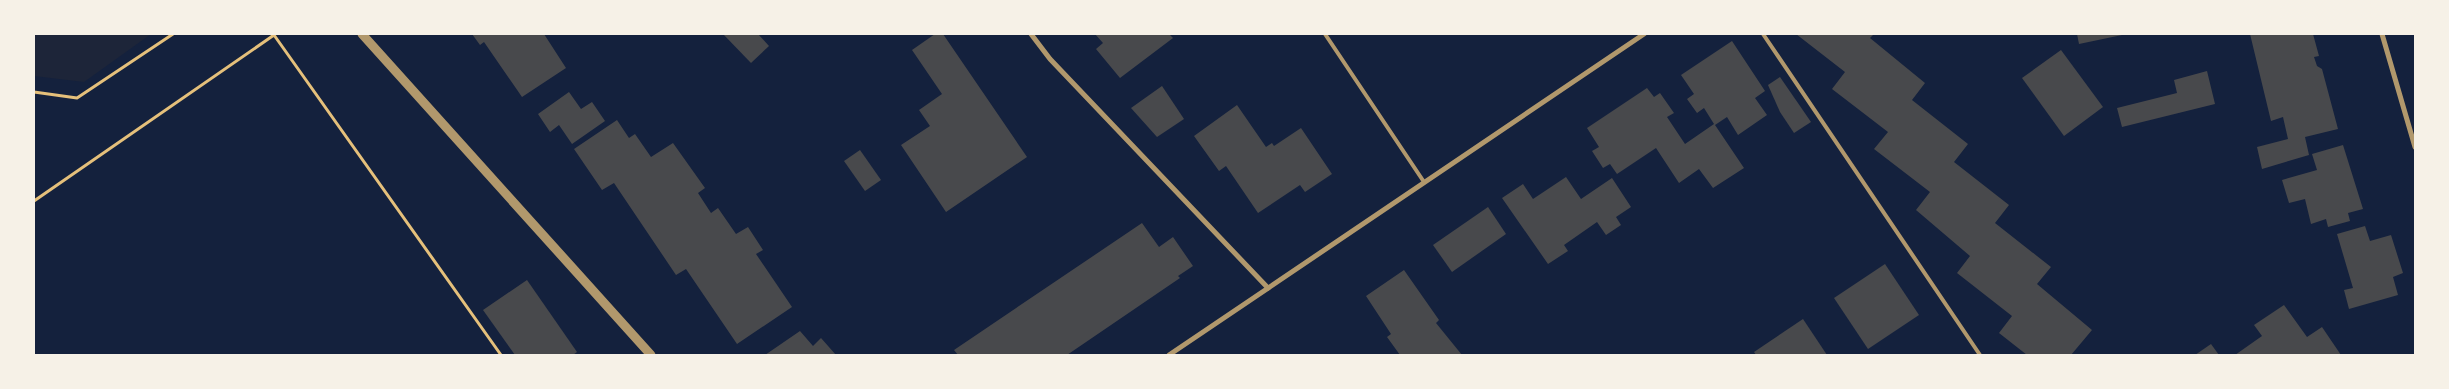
<svg xmlns="http://www.w3.org/2000/svg" width="2449" height="389" viewBox="0 0 2449 389" font-family="'Exo 2',sans-serif">
	<style>
		.green { fill: #1d2539 }
		.building { fill: #48494c }
		.lines { fill: none; stroke-linecap: round; stroke-linejoin: round }
		.path { stroke: #e5c07b; stroke-width: 3 }
		.service { stroke: #b1986c; stroke-width: 4 }
		.minor { stroke: #b1986c; stroke-width: 5 }
		.tertiary { stroke: #b1986c; stroke-width: 9 }
	</style>
	<rect width="100%" height="100%" fill="#14213d"/>
	<path class="green" d="M 34,34 L 151,34 L 84,82 L 34,76 Z"/>
	<g class="building">
		<path d="M 472,34 L 544,34 L 566,68 L 522,97 L 484,42 L 480,45 Z"/>
		<path d="M 723,34 L 758,34 L 769,46 L 751,63 Z"/>
		<path d="M 935,34 L 943,34 L 1027,157 L 946,212 L 901,145 L 930,126 L 919,110 L 942,94 L 912,50 Z"/>
		<path d="M 1095,34 L 1169,34 L 1173,38 L 1120,78 L 1096,49 L 1103,43 Z"/>
		<path d="M 1796,34 L 1874,34 L 1870,38 L 1925,83 L 1912,100 L 1968,144 L 1954,162 L 2009,205 L 1995,223 L 2051,267 L 2037,284 L 2092,330 L 2071,355 L 2027,355 L 1999,333 L 2012,316 L 1957,273 L 1970,256 L 1916,210 L 1930,192 L 1874,149 L 1888,132 L 1832,89 L 1845,72 Z"/>
		<path d="M 2077,34 L 2122,34 L 2122,35 L 2079,44 Z"/>
		<path d="M 2250,34 L 2313,34 L 2319,56 L 2314,57 L 2317,66 L 2322,69 L 2338,129 L 2305,137 L 2309,155 L 2262,169 L 2257,147 L 2288,139 L 2283,117 L 2271,121 Z"/>
		<path d="M 1732,41 L 1765,91 L 1755,98 L 1767,115 L 1738,135 L 1727,117 L 1715,125 L 1744,168 L 1713,188 L 1699,169 L 1679,183 L 1656,148 L 1617,174 L 1610,164 L 1603,168 L 1592,151 L 1599,147 L 1587,128 L 1647,88 L 1654,97 L 1660,93 L 1674,113 L 1667,117 L 1685,144 L 1714,124 L 1704,108 L 1697,113 L 1687,99 L 1694,94 L 1681,75 Z"/>
		<path d="M 2061,50 L 2103,107 L 2064,136 L 2022,78 Z"/>
		<path d="M 2207,71 L 2215,104 L 2122,127 L 2117,108 L 2177,93 L 2174,80 Z"/>
		<path d="M 1780,77 L 1811,122 L 1794,133 L 1780,112 L 1768,85 Z"/>
		<path d="M 1162,86 L 1184,119 L 1157,137 L 1131,108 Z"/>
		<path d="M 569,92 L 581,109 L 592,102 L 605,121 L 572,144 L 559,125 L 550,132 L 538,114 Z"/>
		<path d="M 1237,105 L 1266,147 L 1272,143 L 1274,146 L 1301,128 L 1332,174 L 1305,192 L 1300,185 L 1258,213 L 1226,166 L 1219,171 L 1194,136 Z"/>
		<path d="M 617,120 L 629,138 L 635,134 L 651,157 L 673,143 L 705,188 L 698,193 L 711,213 L 718,208 L 736,234 L 748,227 L 763,250 L 756,254 L 792,307 L 737,344 L 686,269 L 676,275 L 614,183 L 602,190 L 574,149 Z"/>
		<path d="M 2343,145 L 2363,209 L 2348,213 L 2350,221 L 2328,227 L 2326,219 L 2311,224 L 2305,199 L 2289,203 L 2282,180 L 2317,170 L 2312,154 Z"/>
		<path d="M 860,150 L 881,180 L 865,191 L 844,161 Z"/>
		<path d="M 1566,177 L 1581,199 L 1612,178 L 1631,207 L 1616,217 L 1621,225 L 1606,235 L 1597,222 L 1564,245 L 1568,251 L 1548,264 L 1502,198 L 1523,184 L 1533,199 Z"/>
		<path d="M 1488,207 L 1506,234 L 1452,272 L 1433,245 Z"/>
		<path d="M 1142,223 L 1159,247 L 1173,237 L 1193,266 L 1178,276 L 1180,278 L 1067,355 L 958,355 L 954,350 Z"/>
		<path d="M 2365,226 L 2370,241 L 2391,235 L 2403,273 L 2393,277 L 2398,295 L 2349,309 L 2344,290 L 2353,288 L 2337,234 Z"/>
		<path d="M 1885,264 L 1919,315 L 1868,349 L 1834,298 Z"/>
		<path d="M 1404,270 L 1439,320 L 1436,323 L 1462,355 L 1400,355 L 1387,337 L 1391,334 L 1366,296 Z"/>
		<path d="M 527,280 L 577,352 L 573,355 L 515,355 L 483,310 Z"/>
		<path d="M 2284,305 L 2307,337 L 2322,327 L 2341,355 L 2235,355 L 2262,336 L 2254,325 Z"/>
		<path d="M 1803,319 L 1827,355 L 1756,355 L 1754,352 Z"/>
		<path d="M 800,331 L 813,346 L 821,338 L 836,355 L 765,355 Z"/>
		<path d="M 2211,344 L 2219,355 L 2195,355 Z"/>
	</g>
	<g class="lines">
		<g class="path">
			<path d="M 34,92 L 77,98 L 173,34"/>
			<path d="M 34,201 L 274,35 L 501,355"/>
		</g>
		<g class="service">
			<path d="M 1325,34 L 1424,182"/>
			<path d="M 1763,34 L 1980,355"/>
		</g>
		<g class="minor">
			<path d="M 1031,34 L 1050,59 L 1268,288"/>
			<path d="M 2382,34 L 2415,147"/>
			<path d="M 1169,355 L 1644,34"/>
		</g>
		<path class="tertiary" d="M 362,34 L 651,355"/>
	</g>
	<rect width="2449" height="389" fill="none" stroke="#f6f1e7" stroke-width="70"/>
</svg>
